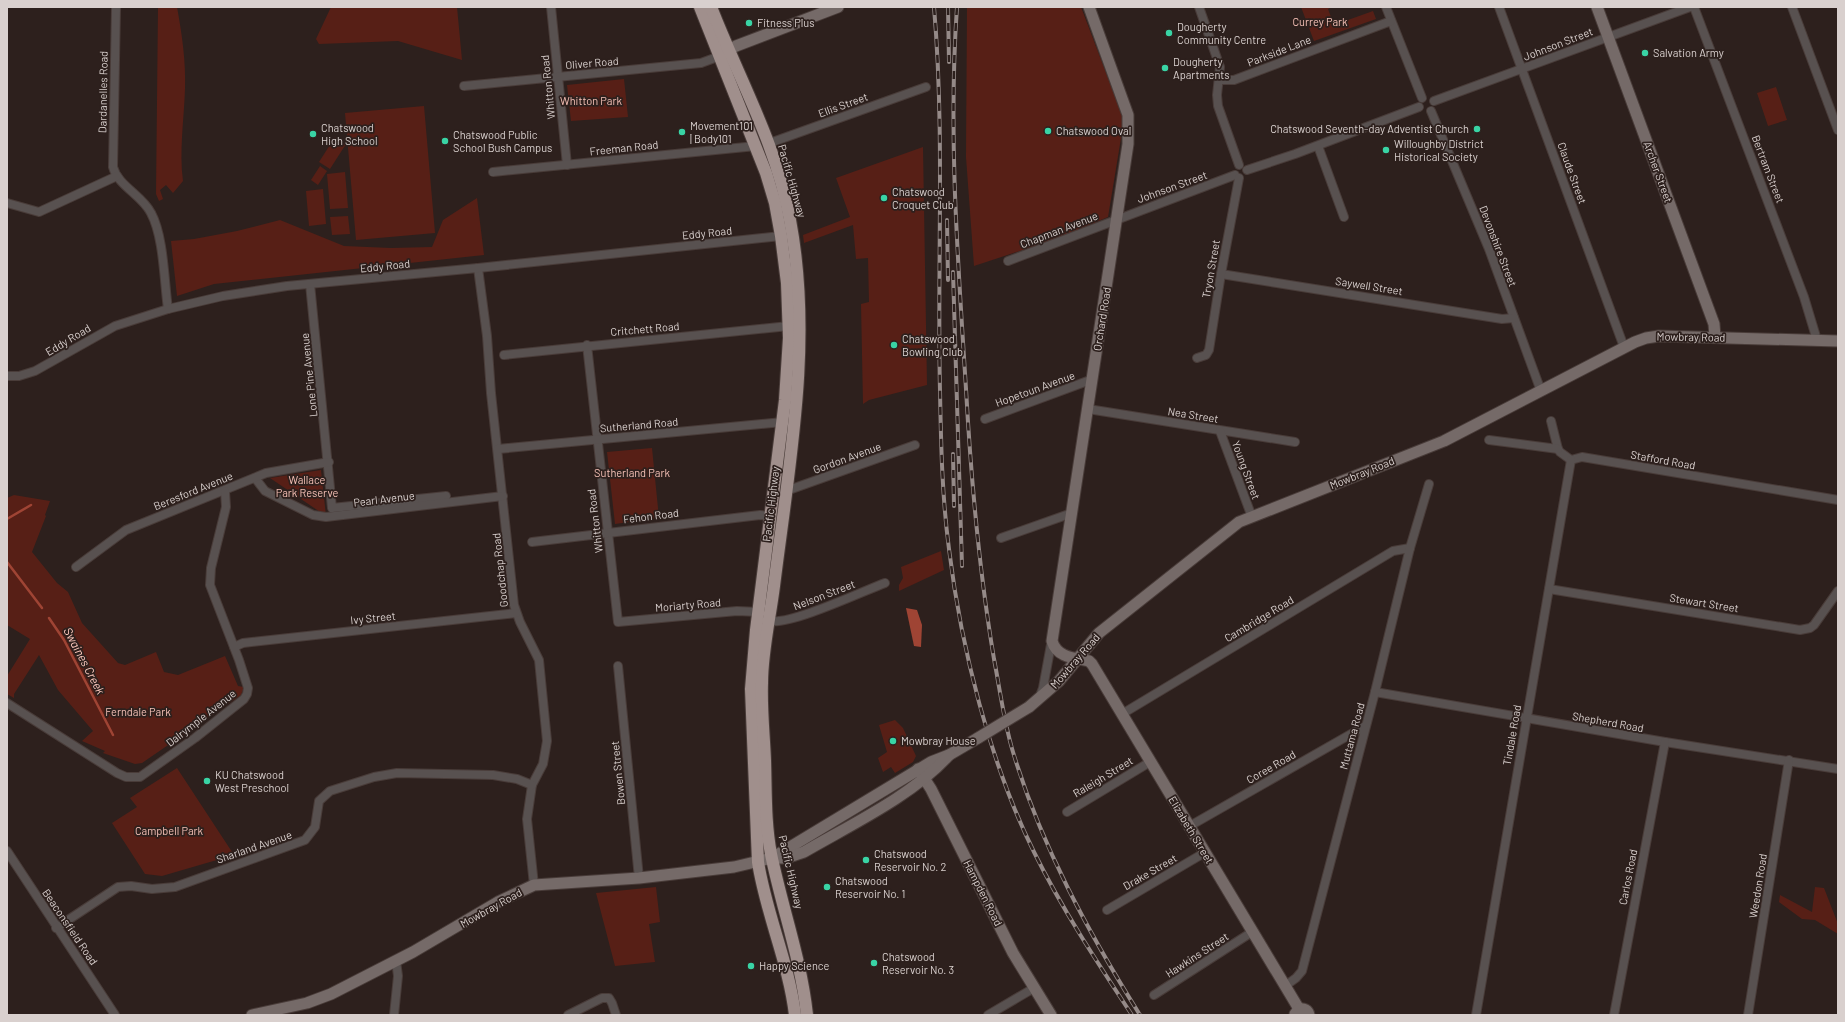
<svg xmlns="http://www.w3.org/2000/svg" width="1845" height="1022" viewBox="0 0 1845 1022" font-family="Barlow,sans-serif">
	<style>
		.green { fill: #571f16 }
		.water { fill: #9f4434 }
		.lines { fill: none; stroke-linecap: round; stroke-linejoin: round }
		.stream { stroke: #9f4434; stroke-width: 2.5 }
		.street-casing { stroke: #493c39; stroke-width: 10 }
		.secondary-casing { stroke: #493c39; stroke-width: 13 }
		.highway-casing { stroke: #493c39; stroke-width: 14 }
		.street { stroke: #585150; stroke-width: 8 }
		.secondary { stroke: #756a68; stroke-width: 11 }
		.highway { stroke: #a08f8c; stroke-width: 12 }
		.rail-casing { stroke: #958a88; stroke-width: 4 }
		.rail { stroke: #2d201d; stroke-width: 2.5; stroke-dasharray: 8; stroke-linecap: butt }
		.secondary-bridge-casing { stroke: #493c39; stroke-width: 13; stroke-linecap: butt }
		.secondary-bridge { stroke: #756a68; stroke-width: 11 }
		.poi-dot { fill: #39d4a5; stroke: #2d201d; stroke-width: 1.5 }
		.labels { text-anchor: middle; stroke-width: 3.5; stroke-linejoin: round; paint-order: stroke }
		.park-label { font-size: 11px; fill: #f5c0b6; stroke: #2d201d }
		.poi-label { font-size: 11px; fill: #d9d0ce; stroke: #2d201d; text-anchor: start }
		.street-label { font-size: 11px; fill: #d9d0ce; stroke: #2d201d }
		.water-label { font-size: 12px; font-style: italic; fill: #ffcabf; stroke: #2d201d }
	</style>
	<rect width="100%" height="100%" fill="#2d201d"/>
	<g class="green">
		<path d="M 158,7 L 177,7 C 182,34 186,62 185,89 C 184,120 179,151 183,181 L 173,193 L 166,185 L 160,190 L 163,199 L 159,201 L 156,194 Z"/>
		<path d="M 331,7 L 457,7 L 462,60 L 398,41 L 319,44 L 316,39 Z"/>
		<path d="M 967,7 L 1081,7 L 1124,120 L 1108,217 L 1056,239 L 974,266 L 966,157 Z"/>
		<path d="M 1301,7 L 1332,7 L 1328,9 L 1334,25 L 1373,11 L 1376,19 L 1314,41 Z"/>
		<path d="M 624,79 L 628,117 L 571,121 L 567,85 Z"/>
		<path d="M 1776,87 L 1787,120 L 1768,126 L 1757,93 Z"/>
		<path d="M 424,106 L 435,233 L 356,240 L 345,113 Z"/>
		<path d="M 335,137 L 346,144 L 330,169 L 319,162 Z"/>
		<path d="M 923,147 L 927,385 L 869,400 L 863,404 L 861,304 L 869,302 L 868,258 L 856,259 L 853,225 L 804,243 L 803,235 L 850,217 L 836,178 Z"/>
		<path d="M 320,166 L 327,171 L 318,185 L 311,180 Z"/>
		<path d="M 345,172 L 348,208 L 330,209 L 327,174 Z"/>
		<path d="M 323,189 L 326,224 L 309,226 L 306,191 Z"/>
		<path d="M 477,198 L 484,255 L 214,284 L 177,296 L 171,241 L 194,239 L 237,231 L 280,220 L 344,246 L 391,248 L 432,247 L 443,220 Z"/>
		<path d="M 348,216 L 350,234 L 332,235 L 330,217 Z"/>
		<path d="M 652,448 L 659,518 L 615,524 L 607,452 Z"/>
		<path d="M 321,470 L 326,516 L 270,478 Z"/>
		<path d="M 14,495 L 50,501 L 45,515 L 46,516 L 32,552 L 57,583 L 68,592 L 82,623 L 118,663 L 125,665 L 156,652 L 164,672 L 178,675 L 225,656 L 238,686 L 244,687 L 241,695 L 142,763 L 135,764 L 103,753 L 105,751 L 82,741 L 93,731 L 58,690 L 39,655 L 14,694 L 14,698 L 7,694 L 7,676 L 30,639 L 7,625 L 7,498 Z"/>
		<path d="M 941,551 L 944,570 L 899,591 L 899,585 L 903,578 L 901,567 Z"/>
		<path d="M 895,720 L 903,728 L 916,756 L 913,762 L 895,773 L 891,767 L 883,772 L 878,758 L 887,752 L 879,725 Z"/>
		<path d="M 177,768 L 234,855 L 162,876 L 145,874 L 112,823 L 137,807 L 130,798 Z"/>
		<path d="M 656,887 L 660,922 L 649,924 L 655,962 L 615,966 L 596,893 Z"/>
		<path d="M 1815,887 L 1824,888 L 1838,924 L 1838,934 L 1815,920 L 1802,919 L 1779,902 L 1780,895 L 1812,912 Z"/>
	</g>
	<path class="water" d="M 906,608 L 917,610 L 922,625 L 921,647 L 914,646 Z"/>
	<g class="lines">
		<g class="stream">
			<path d="M 7,519 L 31,505"/>
			<path d="M 7,562 L 42,608"/>
			<path d="M 49,618 L 64,640 L 113,735"/>
		</g>
		<defs>
			<g id="street">
				<path d="M 116,7 L 113,167 C 118,186 142,195 151,213 C 164,237 164,281 168,309"/>
				<path d="M 551,7 L 567,165"/>
				<path d="M 1199,7 L 1220,67 L 1217,95 L 1218,106 L 1239,165"/>
				<path d="M 1386,7 L 1422,98"/>
				<path d="M 1499,7 L 1624,347"/>
				<path d="M 1694,7 L 1804,297 L 1817,340"/>
				<path d="M 1792,7 L 1838,130"/>
				<path d="M 1219,80 L 1234,80 L 1391,21"/>
				<path d="M 464,86 L 701,63 L 720,56"/>
				<path d="M 1434,101 L 1690,7"/>
				<path d="M 1431,111 L 1489,249 L 1541,391"/>
				<path d="M 767,144 L 926,87"/>
				<path d="M 1318,146 L 1344,217"/>
				<path d="M 1247,170 L 1295,154 L 1419,107"/>
				<path d="M 493,172 L 756,146"/>
				<path d="M 7,203 L 39,212 L 117,176"/>
				<path d="M 1008,261 L 1235,175"/>
				<path d="M 478,268 L 487,336 L 491,393 L 514,605 L 520,622 L 539,660 L 547,741 L 543,764 L 532,785 L 527,819 L 534,885"/>
				<path d="M 1221,274 L 1502,319 L 1514,318"/>
				<path d="M 310,284 L 332,508 L 446,496"/>
				<path d="M 587,345 L 618,622 L 737,611 L 759,612"/>
				<path d="M 504,355 L 789,326"/>
				<path d="M 1197,358 L 1206,355 L 1209,350 L 1221,274 L 1239,178"/>
				<path d="M 7,376 L 19,376 L 35,371 L 115,326 L 168,309 L 223,296 L 287,286 L 478,268 L 781,236"/>
				<path d="M 1088,409 L 1295,442"/>
				<path d="M 985,419 L 1093,379"/>
				<path d="M 1551,421 L 1558,449 L 1560,452 L 1571,460 L 1582,457 L 1838,500"/>
				<path d="M 1220,431 L 1252,517"/>
				<path d="M 1489,440 L 1558,449"/>
				<path d="M 498,449 L 783,422"/>
				<path d="M 255,478 L 265,491 L 313,515 L 326,517 L 503,496"/>
				<path d="M 786,491 L 915,445"/>
				<path d="M 1001,538 L 1072,513"/>
				<path d="M 532,542 L 760,515 L 772,516"/>
				<path d="M 76,567 L 126,530 L 266,473 L 329,462"/>
				<path d="M 1549,589 L 1800,630 L 1810,628 L 1814,625 L 1838,591"/>
				<path d="M 770,621 C 791,625 861,592 885,583"/>
				<path d="M 234,647 L 243,643 L 516,613"/>
				<path d="M 618,666 L 639,878"/>
				<path d="M 1375,692 L 1665,742 L 1838,769"/>
				<path d="M 1040,696 L 1043,688 L 1052,639"/>
				<path d="M 7,703 L 117,773 L 126,777 L 140,777 L 195,738 L 244,699 L 247,694 L 248,688 L 239,660 L 210,585 L 211,568 L 226,507 L 225,491"/>
				<path d="M 1122,714 L 1393,551 L 1410,548"/>
				<path d="M 1067,812 L 1150,762"/>
				<path d="M 1188,827 L 1365,726"/>
				<path d="M 7,851 L 115,1015"/>
				<path d="M 1107,910 L 1204,853"/>
				<path d="M 56,928 L 118,887 L 131,886 L 152,889 L 175,887 L 305,840 L 315,827 L 319,801 L 330,791 L 374,777 L 397,773 L 493,775 L 517,779 L 532,785"/>
				<path d="M 1285,986 L 1296,978 L 1302,971 L 1375,692 L 1410,548 L 1429,484"/>
				<path d="M 1154,995 L 1252,932"/>
				<path d="M 394,1015 L 398,976 L 396,961"/>
				<path d="M 568,1015 L 602,998 L 609,998 L 612,1003 L 616,1015"/>
				<path d="M 988,1015 L 1034,988"/>
				<path d="M 1476,1015 L 1571,460"/>
				<path d="M 1614,1015 L 1665,742"/>
				<path d="M 1748,1015 L 1789,760"/>
			</g>
			<g id="secondary">
				<path d="M 1089,7 L 1128,115 L 1128,144 L 1052,641 C 1057,658 1075,658 1089,661 L 1092,664 L 1299,1009"/>
				<path d="M 1597,7 L 1714,324 L 1715,337"/>
				<path d="M 722,54 L 736,46 L 838,7"/>
				<path d="M 1029,707 L 1059,681 L 1099,633 L 1239,522 L 1444,441 L 1635,342 L 1646,338 L 1659,336 L 1838,341"/>
				<path d="M 918,769 L 931,789 L 1013,953 L 1051,1015"/>
				<path d="M 772,858 L 931,762 L 949,755 L 978,738"/>
				<path d="M 1295,1014 L 1299,1009 C 1304,1008 1308,1010 1309,1015"/>
				<path d="M 252,1015 L 307,1003 L 331,994 L 413,952 L 498,902 L 534,885 L 639,878 L 734,867 L 772,858 L 786,858 L 804,852 C 852,824 912,796 949,755"/>
			</g>
			<g id="highway">
				<path d="M 700,7 L 766,173 L 775,203 L 781,236 L 787,283 L 789,338 L 785,400 L 756,630 L 751,689 L 758,862 C 766,914 789,963 795,1015"/>
				<path d="M 711,7 C 738,77 777,145 790,220 C 813,341 789,465 774,586 C 770,618 762,651 762,683 C 761,709 764,735 765,761 C 766,792 765,823 771,854 C 782,908 801,959 807,1015"/>
			</g>
		</defs>
		<use href="#street" class="street-casing"/>
		<use href="#secondary" class="secondary-casing"/>
		<use href="#highway" class="highway-casing"/>
		<use href="#street" class="street"/>
		<use href="#secondary" class="secondary"/>
		<use href="#highway" class="highway"/>
		<defs>
			<g id="rail">
				<path d="M 934,7 C 945,135 937,263 940,391 C 941,444 942,497 949,549 C 961,648 990,763 1034,852 C 1062,909 1097,962 1132,1015"/>
				<path d="M 948,7 L 949,62"/>
				<path d="M 957,7 C 948,134 958,262 966,389 C 971,479 979,570 994,659 C 1000,690 1004,722 1013,752 C 1041,845 1088,932 1140,1015"/>
				<path d="M 947,220 L 948,280"/>
				<path d="M 953,272 L 962,566"/>
				<path d="M 953,454 L 954,506"/>
			</g>
		</defs>
		<use href="#rail" class="rail-casing"/>
		<use href="#rail" class="rail"/>
		<defs>
			<path id="secondary-bridge" d="M 978,738 L 1029,707"/>
		</defs>
		<use href="#secondary-bridge" class="secondary-bridge-casing"/>
		<use href="#secondary-bridge" class="secondary-bridge"/>
	</g>
	<g class="poi-dot">
		<circle cx="749" cy="23" r="4"/>
		<circle cx="1169" cy="33" r="4"/>
		<circle cx="1645" cy="53" r="4"/>
		<circle cx="1165" cy="68" r="4"/>
		<circle cx="1477" cy="129" r="4"/>
		<circle cx="1048" cy="131" r="4"/>
		<circle cx="682" cy="132" r="4"/>
		<circle cx="313" cy="134" r="4"/>
		<circle cx="445" cy="141" r="4"/>
		<circle cx="1386" cy="150" r="4"/>
		<circle cx="884" cy="198" r="4"/>
		<circle cx="894" cy="345" r="4"/>
		<circle cx="893" cy="741" r="4"/>
		<circle cx="207" cy="781" r="4"/>
		<circle cx="866" cy="860" r="4"/>
		<circle cx="827" cy="887" r="4"/>
		<circle cx="874" cy="963" r="4"/>
		<circle cx="751" cy="966" r="4"/>
	</g>
	<g class="labels">
		<g class="park-label">
			<text x="1320" y="26">Currey Park</text>
			<text x="591" y="105">Whitton Park</text>
			<text x="632" y="477">Sutherland Park</text>
			<text x="307" y="484">Wallace<tspan x="307" dy="13">Park Reserve</tspan></text>
			<text x="138" y="716">Ferndale Park</text>
			<text x="169" y="835">Campbell Park</text>
		</g>
		<g class="poi-label">
			<text x="757" y="27">Fitness Plus</text>
			<text x="1177" y="31">Dougherty<tspan x="1177" dy="13">Community Centre</tspan></text>
			<text x="1653" y="57">Salvation Army</text>
			<text x="1173" y="66">Dougherty<tspan x="1173" dy="13">Apartments</tspan></text>
			<text x="690" y="130">Movement101<tspan x="690" dy="13">| Body101</tspan></text>
			<text x="321" y="132">Chatswood<tspan x="321" dy="13">High School</tspan></text>
			<text x="1469" y="133" text-anchor="end">Chatswood Seventh-day Adventist Church</text>
			<text x="1056" y="135">Chatswood Oval</text>
			<text x="453" y="139">Chatswood Public<tspan x="453" dy="13">School Bush Campus</tspan></text>
			<text x="1394" y="148">Willoughby District<tspan x="1394" dy="13">Historical Society</tspan></text>
			<text x="892" y="196">Chatswood<tspan x="892" dy="13">Croquet Club</tspan></text>
			<text x="902" y="343">Chatswood<tspan x="902" dy="13">Bowling Club</tspan></text>
			<text x="901" y="745">Mowbray House</text>
			<text x="215" y="779">KU Chatswood<tspan x="215" dy="13">West Preschool</tspan></text>
			<text x="874" y="858">Chatswood<tspan x="874" dy="13">Reservoir No. 2</tspan></text>
			<text x="835" y="885">Chatswood<tspan x="835" dy="13">Reservoir No. 1</tspan></text>
			<text x="882" y="961">Chatswood<tspan x="882" dy="13">Reservoir No. 3</tspan></text>
			<text x="759" y="970">Happy Science</text>
		</g>
		<g class="street-label">
			<text transform="translate(1558 44) rotate(-21)" y="4">Johnson Street</text>
			<text transform="translate(1279 51) rotate(-21)" y="4">Parkside Lane</text>
			<text transform="translate(592 63) rotate(-5)" y="4">Oliver Road</text>
			<text transform="translate(548 87) rotate(-96)" y="4">Whitton Road</text>
			<text transform="translate(103 92) rotate(-89)" y="4">Dardanelles Road</text>
			<text transform="translate(843 105) rotate(-20)" y="4">Ellis Street</text>
			<text transform="translate(624 148) rotate(-6)" y="4">Freeman Road</text>
			<text transform="translate(1768 169) rotate(69)" y="4">Bertram Street</text>
			<text transform="translate(1658 172) rotate(70)" y="4">Archer Street</text>
			<text transform="translate(1572 173) rotate(70)" y="4">Claude Street</text>
			<text transform="translate(792 181) rotate(74)" y="4">Pacific Highway</text>
			<text transform="translate(1172 187) rotate(-20)" y="4">Johnson Street</text>
			<text transform="translate(1059 230) rotate(-21)" y="4">Chapman Avenue</text>
			<text transform="translate(707 233) rotate(-6)" y="4">Eddy Road</text>
			<text transform="translate(1498 246) rotate(69)" y="4">Devonshire Street</text>
			<text transform="translate(385 266) rotate(-6)" y="4">Eddy Road</text>
			<text transform="translate(1211 269) rotate(-80)" y="4">Tryon Street</text>
			<text transform="translate(1369 286) rotate(9)" y="4">Saywell Street</text>
			<text transform="translate(1102 319) rotate(-81)" y="4">Orchard Road</text>
			<text transform="translate(645 329) rotate(-5)" y="4">Critchett Road</text>
			<text transform="translate(1691 337) rotate(1)" y="4">Mowbray Road</text>
			<text transform="translate(68 340) rotate(-31)" y="4">Eddy Road</text>
			<text transform="translate(309 375) rotate(-96)" y="4">Lone Pine Avenue</text>
			<text transform="translate(1035 389) rotate(-20)" y="4">Hopetoun Avenue</text>
			<text transform="translate(1193 415) rotate(9)" y="4">Nea Street</text>
			<text transform="translate(639 425) rotate(-5)" y="4">Sutherland Road</text>
			<text transform="translate(847 458) rotate(-20)" y="4">Gordon Avenue</text>
			<text transform="translate(1663 460) rotate(10)" y="4">Stafford Road</text>
			<text transform="translate(1246 470) rotate(70)" y="4">Young Street</text>
			<text transform="translate(1362 473) rotate(-22)" y="4">Mowbray Road</text>
			<text transform="translate(193 491) rotate(-22)" y="4">Beresford Avenue</text>
			<text transform="translate(384 499) rotate(-7)" y="4">Pearl Avenue</text>
			<text transform="translate(771 504) rotate(-83)" y="4">Pacific Highway</text>
			<text transform="translate(651 516) rotate(-7)" y="4">Fehon Road</text>
			<text transform="translate(595 521) rotate(-97)" y="4">Whitton Road</text>
			<text transform="translate(500 570) rotate(-96)" y="4">Goodchap Road</text>
			<text transform="translate(824 595) rotate(-21)" y="4">Nelson Street</text>
			<text transform="translate(1704 603) rotate(9)" y="4">Stewart Street</text>
			<text transform="translate(688 605) rotate(-5)" y="4">Moriarty Road</text>
			<text transform="translate(373 618) rotate(-6)" y="4">Ivy Street</text>
			<text transform="translate(1259 619) rotate(-31)" y="4">Cambridge Road</text>
			<text transform="translate(1075 661) rotate(-49)" y="4">Mowbray Road</text>
			<text transform="translate(201 718) rotate(-38)" y="4">Dalrymple Avenue</text>
			<text transform="translate(1608 722) rotate(10)" y="4">Shepherd Road</text>
			<text transform="translate(1512 735) rotate(-80)" y="4">Tindale Road</text>
			<text transform="translate(1352 736) rotate(-75)" y="4">Muttama Road</text>
			<text transform="translate(1271 767) rotate(-30)" y="4">Coree Road</text>
			<text transform="translate(618 773) rotate(-96)" y="4">Bowen Street</text>
			<text transform="translate(1103 777) rotate(-31)" y="4">Raleigh Street</text>
			<text transform="translate(1191 830) rotate(59)" y="4">Elizabeth Street</text>
			<text transform="translate(254 847) rotate(-19)" y="4">Sharland Avenue</text>
			<text transform="translate(791 872) rotate(77)" y="4">Pacific Highway</text>
			<text transform="translate(1150 872) rotate(-30)" y="4">Drake Street</text>
			<text transform="translate(1628 877) rotate(-79)" y="4">Carlos Road</text>
			<text transform="translate(1758 886) rotate(-81)" y="4">Weedon Road</text>
			<text transform="translate(983 893) rotate(63)" y="4">Hampden Road</text>
			<text transform="translate(491 908) rotate(-29)" y="4">Mowbray Road</text>
			<text transform="translate(70 927) rotate(56)" y="4">Beaconsfield Road</text>
			<text transform="translate(1197 955) rotate(-33)" y="4">Hawkins Street</text>
		</g>
		<g class="water-label">
			<text transform="translate(84 661) rotate(62)" y="4">Swaines Creek</text>
		</g>
	</g>
	<rect width="1845" height="1022" fill="none" stroke="#d9d0ce" stroke-width="16"/>
</svg>
